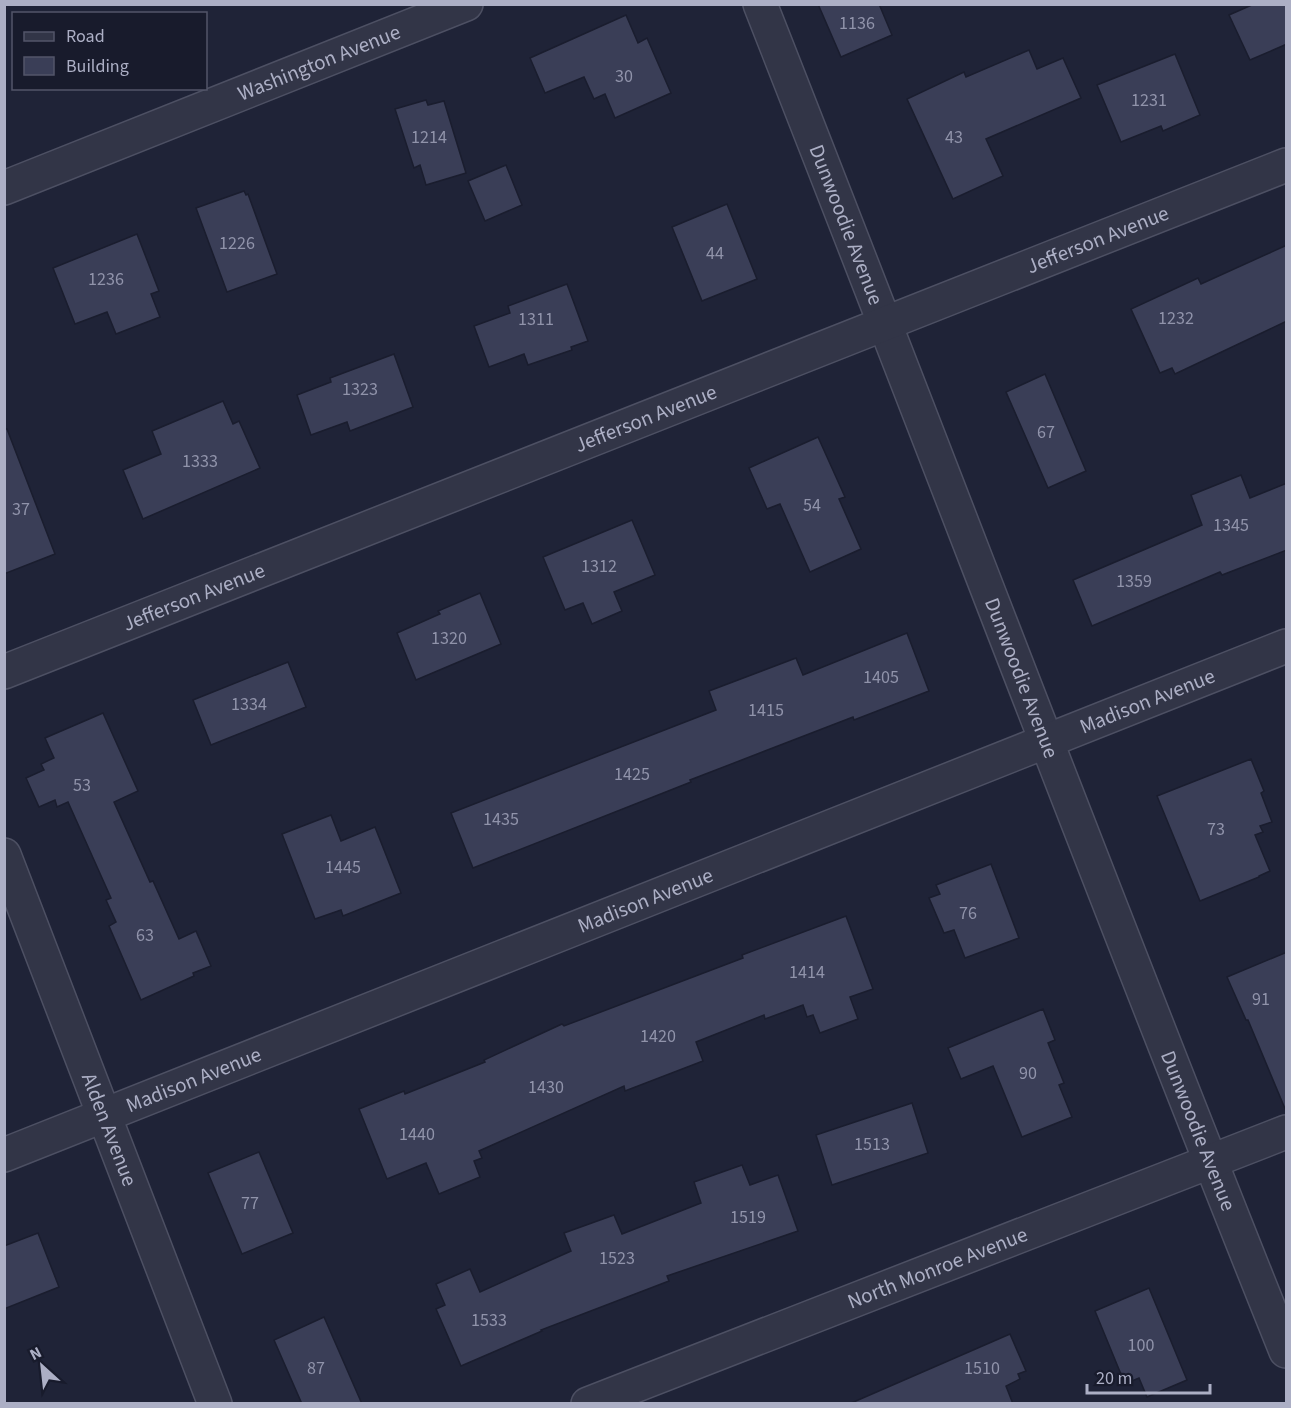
<svg xmlns="http://www.w3.org/2000/svg" width="1291" height="1408" viewBox="0 0 1291 1408" font-family="'Source Sans 3',sans-serif">
	<style>
		.building { fill: #3a3e57; stroke: #1a1d2e; stroke-width: 1.5 }
		.lines { fill: none; stroke-linecap: round; stroke-linejoin: round }
		.minor-casing { stroke: #4d5063; stroke-width: 36 }
		.minor { stroke: #323547; stroke-width: 33 }
		.labels { text-anchor: middle; stroke-width: 4.5; stroke-linejoin: round; paint-order: stroke }
		.number-label { font-size: 18px; fill: #9093aa }
		.street-label { font-size: 21px; fill: #acafc5; stroke: #181b2c }
	</style>
	<rect width="100%" height="100%" fill="#1f2337"/>
	<g class="building">
		<path d="M 818,4 L 879,4 L 892,35 L 841,57 Z"/>
		<path d="M 1254,4 L 1287,4 L 1287,44 L 1250,60 L 1229,15 Z"/>
		<path d="M 626,15 L 638,43 L 647,38 L 671,93 L 615,118 L 605,94 L 594,99 L 584,77 L 545,93 L 530,58 Z"/>
		<path d="M 1029,50 L 1037,69 L 1063,58 L 1081,98 L 986,139 L 1003,176 L 953,199 L 907,99 L 964,72 L 966,77 Z"/>
		<path d="M 1175,54 L 1200,115 L 1163,131 L 1161,126 L 1121,142 L 1097,85 Z"/>
		<path d="M 426,100 L 428,105 L 444,101 L 466,173 L 426,185 L 420,165 L 414,168 L 395,109 Z"/>
		<path d="M 506,165 L 522,205 L 485,221 L 468,181 Z"/>
		<path d="M 244,191 L 246,195 L 248,194 L 277,274 L 227,292 L 196,208 Z"/>
		<path d="M 727,204 L 757,279 L 702,301 L 672,227 Z"/>
		<path d="M 137,234 L 159,291 L 151,294 L 160,317 L 116,334 L 107,312 L 75,324 L 53,268 Z"/>
		<path d="M 1287,245 L 1287,321 L 1175,374 L 1172,368 L 1160,373 L 1131,309 L 1198,278 L 1201,284 Z"/>
		<path d="M 567,284 L 588,341 L 571,347 L 572,350 L 528,365 L 524,354 L 489,367 L 474,326 L 510,313 L 508,306 Z"/>
		<path d="M 394,354 L 413,407 L 350,431 L 347,422 L 311,435 L 297,395 L 331,382 L 330,378 Z"/>
		<path d="M 1045,374 L 1086,471 L 1048,488 L 1006,392 Z"/>
		<path d="M 223,401 L 233,424 L 239,421 L 260,468 L 143,519 L 123,470 L 161,454 L 152,431 Z"/>
		<path d="M 4,429 L 7,429 L 55,554 L 4,574 Z"/>
		<path d="M 818,437 L 845,497 L 839,499 L 861,549 L 810,572 L 780,504 L 767,509 L 749,468 Z"/>
		<path d="M 1241,475 L 1250,498 L 1287,483 L 1287,550 L 1222,575 L 1220,572 L 1092,626 L 1073,580 L 1202,525 L 1191,495 Z"/>
		<path d="M 632,520 L 655,575 L 614,592 L 622,611 L 592,624 L 583,603 L 565,610 L 543,557 Z"/>
		<path d="M 480,593 L 501,644 L 416,680 L 397,633 L 440,614 L 438,611 Z"/>
		<path d="M 907,633 L 929,691 L 854,720 L 853,717 L 690,780 L 691,782 L 473,868 L 451,813 L 716,710 L 709,691 L 796,658 L 803,675 Z"/>
		<path d="M 288,662 L 306,707 L 211,745 L 193,700 Z"/>
		<path d="M 103,713 L 138,791 L 114,802 L 150,882 L 153,881 L 179,939 L 196,931 L 211,966 L 193,973 L 194,976 L 141,1000 L 109,926 L 116,922 L 106,900 L 111,898 L 68,802 L 57,807 L 55,800 L 39,807 L 26,778 L 44,770 L 41,764 L 54,758 L 45,738 Z"/>
		<path d="M 1251,759 L 1264,791 L 1261,793 L 1272,822 L 1260,826 L 1263,832 L 1255,835 L 1270,871 L 1259,876 L 1259,877 L 1200,901 L 1157,796 Z"/>
		<path d="M 331,815 L 341,841 L 375,827 L 401,893 L 343,916 L 341,910 L 315,919 L 282,834 Z"/>
		<path d="M 991,864 L 1019,938 L 965,958 L 954,930 L 944,933 L 929,898 L 940,894 L 936,885 Z"/>
		<path d="M 846,916 L 873,989 L 850,997 L 858,1019 L 820,1033 L 813,1015 L 807,1017 L 803,1005 L 765,1019 L 764,1015 L 696,1042 L 703,1061 L 625,1091 L 624,1086 L 479,1151 L 482,1158 L 474,1161 L 480,1177 L 439,1194 L 426,1163 L 387,1179 L 359,1109 L 404,1091 L 405,1094 L 485,1062 L 484,1060 L 562,1024 L 564,1026 L 743,958 L 742,955 Z"/>
		<path d="M 1287,952 L 1287,1111 L 1286,1111 L 1248,1020 L 1246,1020 L 1227,977 Z"/>
		<path d="M 1043,1009 L 1055,1040 L 1048,1043 L 1064,1083 L 1059,1085 L 1072,1117 L 1022,1137 L 993,1066 L 961,1079 L 948,1048 Z"/>
		<path d="M 912,1103 L 928,1153 L 832,1185 L 816,1135 Z"/>
		<path d="M 259,1152 L 293,1233 L 242,1254 L 208,1173 Z"/>
		<path d="M 742,1165 L 750,1185 L 778,1175 L 798,1231 L 667,1276 L 669,1281 L 541,1330 L 542,1331 L 461,1366 L 436,1309 L 445,1305 L 436,1284 L 470,1269 L 480,1292 L 571,1251 L 564,1233 L 614,1215 L 622,1234 L 701,1203 L 694,1182 Z"/>
		<path d="M 38,1233 L 59,1287 L 4,1309 L 4,1246 Z"/>
		<path d="M 1149,1288 L 1187,1380 L 1147,1397 L 1139,1378 L 1125,1384 L 1095,1311 Z"/>
		<path d="M 324,1317 L 362,1404 L 302,1404 L 274,1340 Z"/>
		<path d="M 1010,1334 L 1026,1371 L 1018,1374 L 1020,1379 L 1006,1386 L 1013,1404 L 849,1404 Z"/>
	</g>
	<g class="lines">
		<defs>
			<g id="minor">
				<path id="s1" d="M 760,4 C 937,453 1106,904 1286,1351"/>
				<path id="s2" d="M 4,188 L 466,4"/>
				<path id="s3" d="M 4,672 L 1286,165"/>
				<path id="s4" d="M 4,855 L 215,1404"/>
				<path id="s5" d="M 4,1155 L 1286,646"/>
				<path id="s6" d="M 588,1404 L 1286,1132"/>
			</g>
		</defs>
		<use href="#minor" class="minor-casing"/>
		<use href="#minor" class="minor"/>
	</g>
	<g class="labels">
		<g class="number-label">
			<text x="857" y="29">1136</text>
			<text x="624" y="82">30</text>
			<text x="1149" y="106">1231</text>
			<text x="429" y="143">1214</text>
			<text x="954" y="143">43</text>
			<text x="237" y="249">1226</text>
			<text x="715" y="259">44</text>
			<text x="106" y="285">1236</text>
			<text x="1176" y="324">1232</text>
			<text x="536" y="325">1311</text>
			<text x="360" y="395">1323</text>
			<text x="1046" y="438">67</text>
			<text x="200" y="467">1333</text>
			<text x="812" y="511">54</text>
			<text x="21" y="515">37</text>
			<text x="1231" y="531">1345</text>
			<text x="599" y="572">1312</text>
			<text x="1134" y="587">1359</text>
			<text x="449" y="644">1320</text>
			<text x="881" y="683">1405</text>
			<text x="249" y="710">1334</text>
			<text x="766" y="716">1415</text>
			<text x="632" y="780">1425</text>
			<text x="82" y="791">53</text>
			<text x="501" y="825">1435</text>
			<text x="1216" y="835">73</text>
			<text x="343" y="873">1445</text>
			<text x="968" y="919">76</text>
			<text x="145" y="941">63</text>
			<text x="807" y="978">1414</text>
			<text x="1261" y="1005">91</text>
			<text x="658" y="1042">1420</text>
			<text x="1028" y="1079">90</text>
			<text x="546" y="1093">1430</text>
			<text x="417" y="1140">1440</text>
			<text x="872" y="1150">1513</text>
			<text x="250" y="1209">77</text>
			<text x="748" y="1223">1519</text>
			<text x="617" y="1264">1523</text>
			<text x="489" y="1326">1533</text>
			<text x="1141" y="1351">100</text>
			<text x="316" y="1374">87</text>
			<text x="982" y="1374">1510</text>
		</g>
		<g class="street-label">
			<text dy="7" stroke="none"><textPath href="#s2" startOffset="339">Washington Avenue</textPath></text>
			<text dy="7" stroke="none"><textPath href="#s1" startOffset="237">Dunwoodie Avenue</textPath></text>
			<text dy="7" stroke="none"><textPath href="#s3" startOffset="1176">Jefferson Avenue</textPath></text>
			<text dy="7" stroke="none"><textPath href="#s3" startOffset="690">Jefferson Avenue</textPath></text>
			<text dy="7" stroke="none"><textPath href="#s3" startOffset="204">Jefferson Avenue</textPath></text>
			<text dy="7" stroke="none"><textPath href="#s1" startOffset="723">Dunwoodie Avenue</textPath></text>
			<text dy="7" stroke="none"><textPath href="#s5" startOffset="1230">Madison Avenue</textPath></text>
			<text dy="7" stroke="none"><textPath href="#s5" startOffset="690">Madison Avenue</textPath></text>
			<text dy="7" stroke="none"><textPath href="#s5" startOffset="204">Madison Avenue</textPath></text>
			<text dy="7" stroke="none"><textPath href="#s4" startOffset="294">Alden Avenue</textPath></text>
			<text dy="7" stroke="none"><textPath href="#s1" startOffset="1209">Dunwoodie Avenue</textPath></text>
			<text dy="7" stroke="none"><textPath href="#s6" startOffset="375">North Monroe Avenue</textPath></text>
		</g>
	</g>
	<rect width="1291" height="1408" fill="none" stroke="#acafc5" stroke-width="12"/>
	<rect x="12" y="12" width="195" height="78" fill="#181b2c" stroke="#535669" stroke-width="1.5"/>
	<rect x="24" y="32" width="30" height="9" fill="#323547" stroke="#535669" stroke-width="1.5"/>
	<text x="66" y="42" font-size="18" fill="#acafc5">Road</text>
	<rect x="24" y="57" width="30" height="18" fill="#3a3e57" stroke="#535669" stroke-width="1.5"/>
	<text x="66" y="72" font-size="18" fill="#acafc5">Building</text>
	<g transform="translate(42 1366) rotate(333)" stroke="#181b2c" stroke-width="4.5" paint-order="stroke">
	<path d="M0-4.5L10 22L0 15L-10 22Z" fill="#acafc5"/>
	<text y="-9" font-size="16" font-weight="bold" text-anchor="middle" fill="#acafc5">N</text>
	</g>
	<path d="M1087 1384v9h123v-9" fill="none" stroke="#acafc5" stroke-width="3"/>
	<text x="1096" y="1384" font-size="18" fill="#acafc5" stroke="#181b2c" stroke-width="4.5" paint-order="stroke">20 m</text>
</svg>
